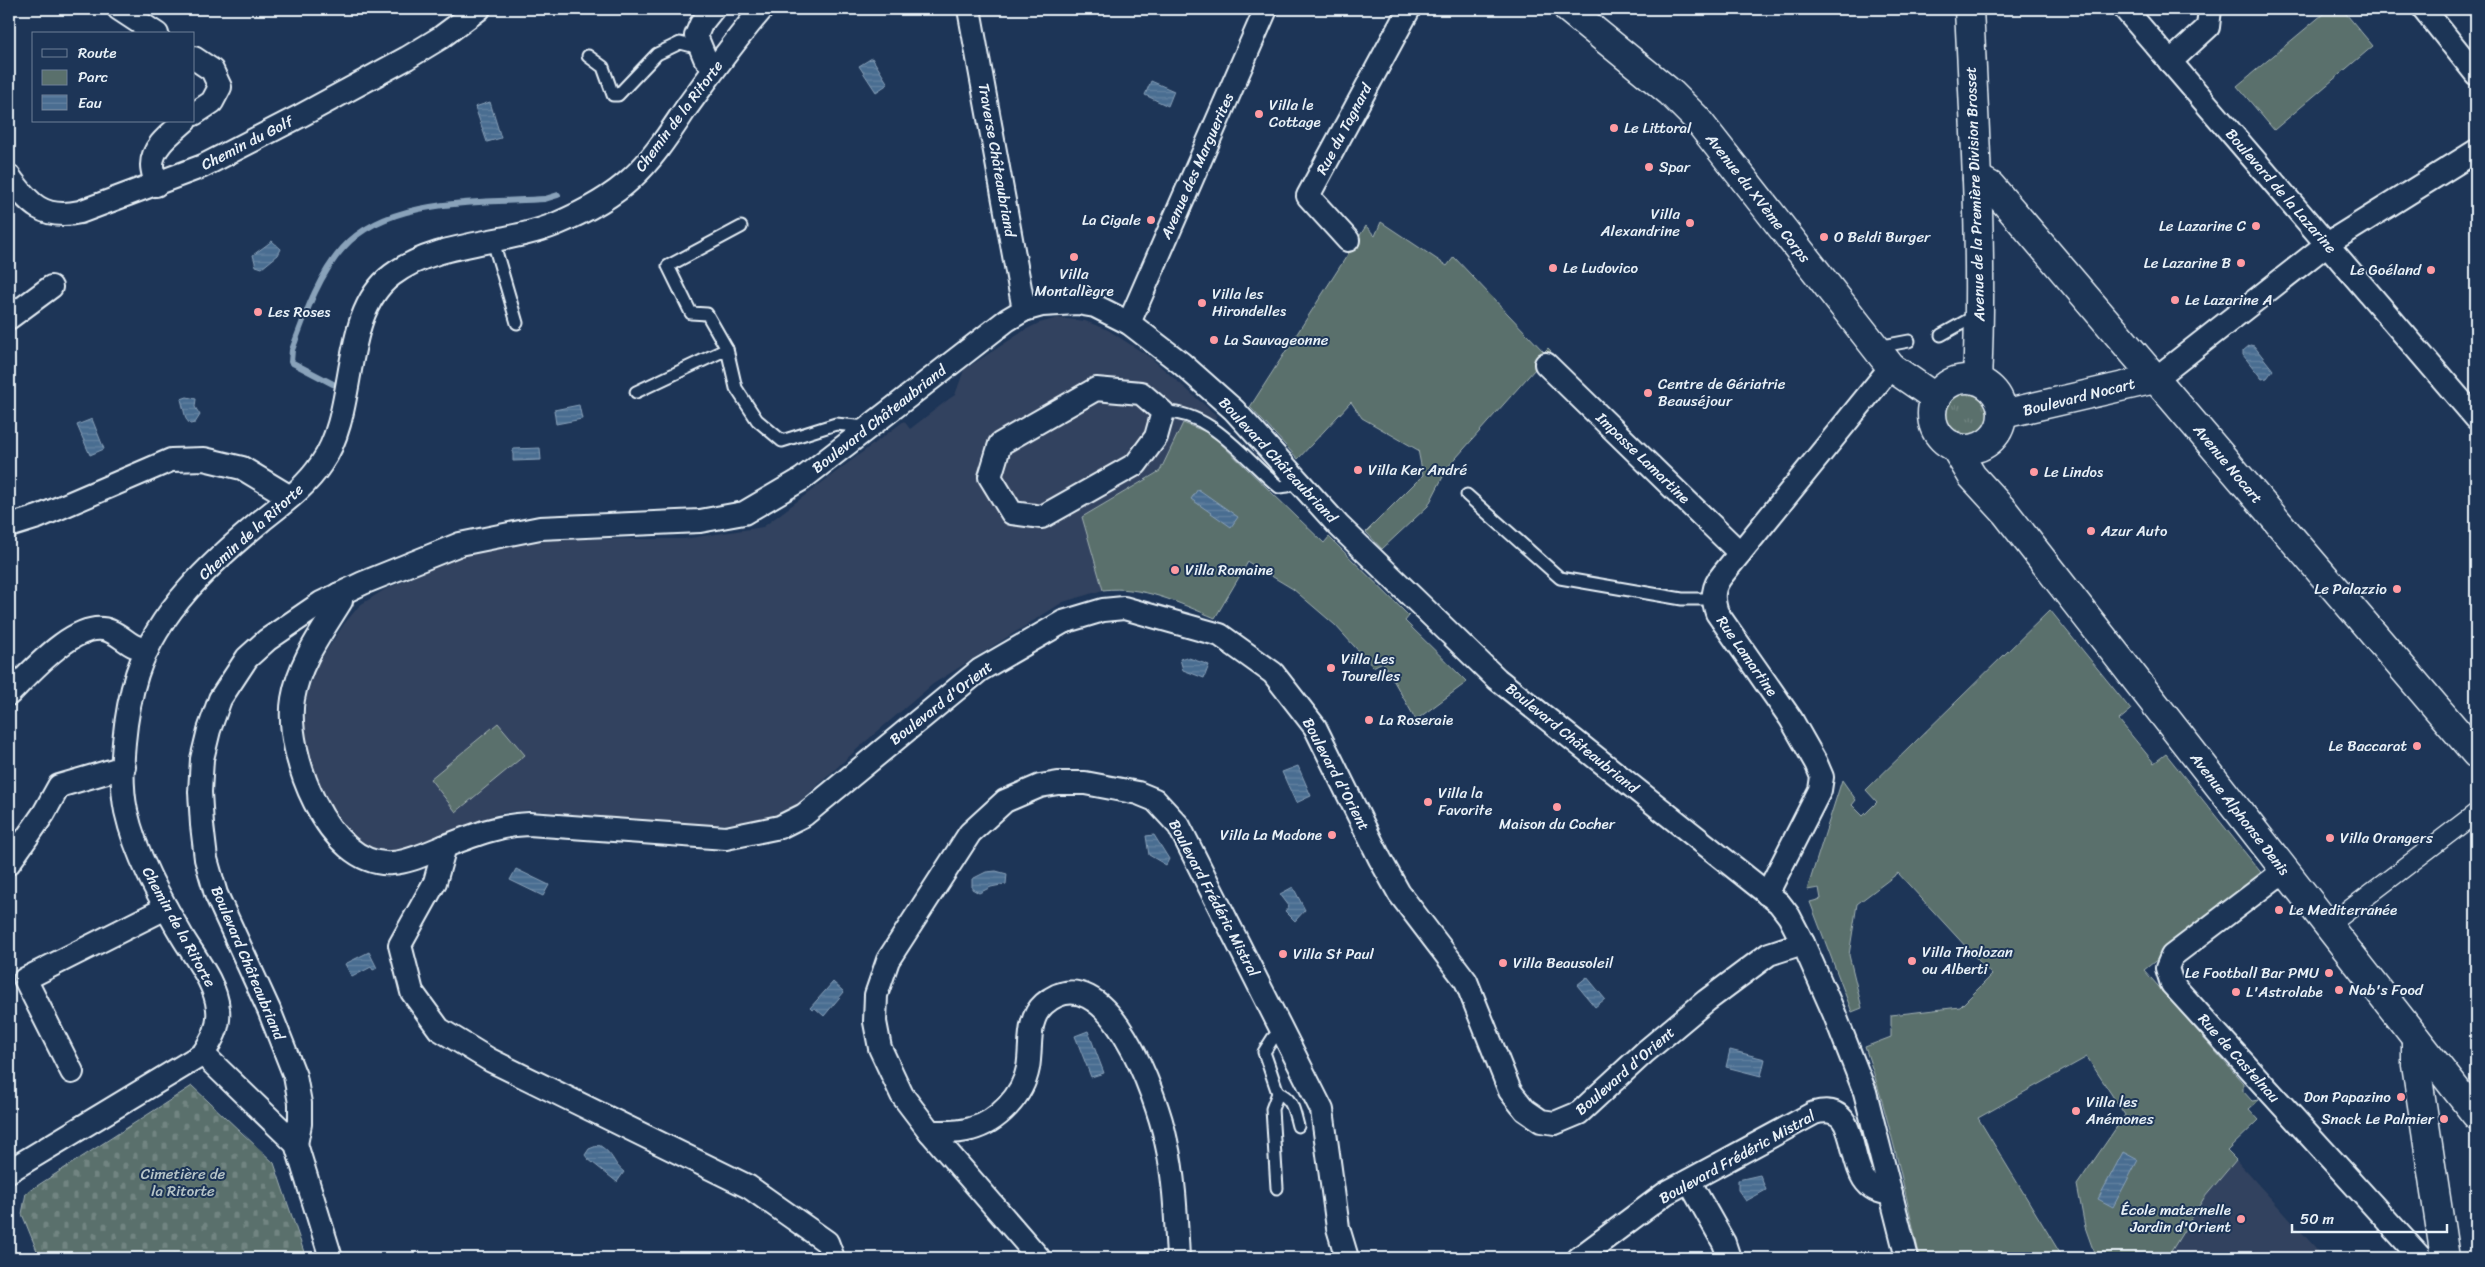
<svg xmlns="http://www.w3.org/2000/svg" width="2485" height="1267" viewBox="0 0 2485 1267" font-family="Sriracha,sans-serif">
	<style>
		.built { fill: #33425e }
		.grass { fill: url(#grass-tufts); stroke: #a1b0b2 }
		.cemetery { fill: url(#cemetery-stones); stroke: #a1b0b2 }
		.green { fill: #5a706c; stroke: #a1b0b2 }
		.water { fill: url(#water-rules); stroke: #89a2ba }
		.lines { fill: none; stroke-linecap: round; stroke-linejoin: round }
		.stream { stroke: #89a2ba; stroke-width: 6 }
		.service-casing { stroke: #e8f1f8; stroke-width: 15 }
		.pedestrian-casing { stroke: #e8f1f8; stroke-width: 21 }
		.minor-casing { stroke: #e8f1f8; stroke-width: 26 }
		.tertiary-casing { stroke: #e8f1f8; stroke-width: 31 }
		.secondary-casing { stroke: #e8f1f8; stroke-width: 31 }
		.service { stroke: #1d3557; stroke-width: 11 }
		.pedestrian { stroke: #1d3557; stroke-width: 18 }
		.minor { stroke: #1d3557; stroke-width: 22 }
		.tertiary { stroke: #1d3557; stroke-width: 28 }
		.secondary { stroke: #1d3557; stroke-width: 28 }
		.poi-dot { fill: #ff9aa2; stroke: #1d3557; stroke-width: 2 }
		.labels { text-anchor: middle; stroke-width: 4; stroke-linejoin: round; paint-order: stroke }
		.poi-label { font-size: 15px; fill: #e8f1f8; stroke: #1d3557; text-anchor: start }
		.street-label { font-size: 15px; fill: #e8f1f8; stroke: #1d3557 }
		.park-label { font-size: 15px; fill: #b6c4c7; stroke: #1d3557 }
	</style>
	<defs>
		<pattern id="grass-tufts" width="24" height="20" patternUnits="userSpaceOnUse" patternTransform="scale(1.25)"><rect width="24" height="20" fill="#5a706c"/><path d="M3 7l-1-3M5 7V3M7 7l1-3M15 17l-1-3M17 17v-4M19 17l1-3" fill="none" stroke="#728582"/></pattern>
		<pattern id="cemetery-stones" width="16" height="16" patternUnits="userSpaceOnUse" patternTransform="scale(1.25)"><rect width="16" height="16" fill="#5a706c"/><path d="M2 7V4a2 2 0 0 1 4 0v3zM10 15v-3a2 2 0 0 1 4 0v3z" fill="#728582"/></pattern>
		<pattern id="water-rules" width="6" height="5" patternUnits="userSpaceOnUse" patternTransform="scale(1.25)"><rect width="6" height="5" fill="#4a6d91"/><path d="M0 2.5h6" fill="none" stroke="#6482a1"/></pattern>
	</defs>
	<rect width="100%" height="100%" fill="#1d3557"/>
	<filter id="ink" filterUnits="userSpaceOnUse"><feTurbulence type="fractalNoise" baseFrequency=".02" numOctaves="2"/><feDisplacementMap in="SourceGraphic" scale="10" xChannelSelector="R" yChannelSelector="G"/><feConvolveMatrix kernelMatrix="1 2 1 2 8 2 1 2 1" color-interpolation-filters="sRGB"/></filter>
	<g filter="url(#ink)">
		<g class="built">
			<path d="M 1058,318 L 1085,321 L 1108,330 L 1151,358 L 1217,416 L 1204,431 L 1183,423 L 1160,470 L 1082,517 L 1103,590 L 1063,602 L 933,684 L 865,742 L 796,805 L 778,816 L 758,821 L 704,826 L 528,810 L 500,813 L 456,830 L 428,844 L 396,854 L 374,853 L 350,836 L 319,794 L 303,739 L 307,695 L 317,665 L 344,624 L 360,605 L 384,590 L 483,546 L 554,536 L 574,539 L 684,539 L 763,527 L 904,421 L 910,429 L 949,399 L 955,395 L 964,370 L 1025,330 L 1039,323 Z"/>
			<path d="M 2236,1160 L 2324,1257 L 2323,1258 L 2167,1258 L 2204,1198 Z"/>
		</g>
		<circle class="grass" cx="1967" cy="414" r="22"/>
		<path class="cemetery" d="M 192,1086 L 274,1163 L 306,1258 L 40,1258 L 22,1214 L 26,1193 Z"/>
		<g class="green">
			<path d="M 2329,9 L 2342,9 L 2373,46 L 2274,130 L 2237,86 Z"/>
			<path d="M 1381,222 L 1447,266 L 1454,257 L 1544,352 L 1548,348 L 1551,351 L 1448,467 L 1428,506 L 1382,549 L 1366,532 L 1423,475 L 1418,450 L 1362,418 L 1351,402 L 1298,459 L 1250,407 L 1366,226 L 1375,236 Z"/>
			<path d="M 1183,423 L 1204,431 L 1216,439 L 1324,543 L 1329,537 L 1409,616 L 1405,621 L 1467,682 L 1416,720 L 1383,662 L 1373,667 L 1335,625 L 1293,589 L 1248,562 L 1215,618 C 1179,603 1142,585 1103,590 L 1082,517 L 1160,471 Z"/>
			<path d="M 2050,610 L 2131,710 L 2119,720 L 2154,763 L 2166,754 L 2263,875 L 2144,970 L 2243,1083 L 2243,1091 L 2252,1101 L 2259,1100 L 2249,1109 L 2259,1120 L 2227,1151 L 2236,1160 L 2204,1198 L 2167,1258 L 2096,1258 L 2085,1227 L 2077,1185 L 2125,1115 L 2087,1057 L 1978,1118 L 2063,1258 L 1920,1258 C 1904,1187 1889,1116 1865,1047 L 1891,1037 L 1891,1015 L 1960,1007 L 1992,975 L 1898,873 L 1857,904 L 1849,955 L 1862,1008 L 1852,1012 L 1810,902 L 1821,899 L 1819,888 L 1807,890 L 1842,780 L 1856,800 L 1852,805 L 1863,816 L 1877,802 L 1866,790 Z"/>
			<path d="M 498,723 L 525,755 L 456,812 L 430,779 Z"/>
		</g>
		<g class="water">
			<path d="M 872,58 L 888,84 L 876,92 L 859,66 Z"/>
			<path d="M 1151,81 L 1174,91 L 1168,106 L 1145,95 Z"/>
			<path d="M 490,102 L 501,138 L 487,142 L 475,107 Z"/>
			<path d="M 272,241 L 281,249 L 278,255 L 262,268 L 256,266 L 253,255 Z"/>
			<path d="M 2250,345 L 2254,346 L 2273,370 L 2267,378 L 2262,379 L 2243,355 L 2243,351 Z"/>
			<path d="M 187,397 L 196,399 L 195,407 L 200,415 L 195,423 L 190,424 L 186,419 L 181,399 Z"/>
			<path d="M 579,405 L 582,419 L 556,424 L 554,410 Z"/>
			<path d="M 92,419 L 104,449 L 90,455 L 77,425 Z"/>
			<path d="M 540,448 L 541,460 L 513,461 L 513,449 Z"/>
			<path d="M 1198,489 L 1238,517 L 1231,527 L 1191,499 Z"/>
			<path d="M 1186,657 L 1209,665 L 1204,678 L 1183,670 L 1180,659 Z"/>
			<path d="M 1298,766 L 1311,796 L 1296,803 L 1282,772 Z"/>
			<path d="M 1154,835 L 1169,859 L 1166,865 L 1149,855 L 1146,836 Z"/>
			<path d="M 516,869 L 549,885 L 543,896 L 510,880 Z"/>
			<path d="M 996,871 L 1007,874 L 1006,884 L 991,887 L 979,893 L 972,889 L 972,879 L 986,872 Z"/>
			<path d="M 1293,887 L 1305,910 L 1295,921 L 1285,911 L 1289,906 L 1280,894 Z"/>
			<path d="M 369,952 L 377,968 L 373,970 L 371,967 L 352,977 L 345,964 Z"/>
			<path d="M 1587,977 L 1605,999 L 1595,1007 L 1577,985 Z"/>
			<path d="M 833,982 L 844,992 L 824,1016 L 815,1008 L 812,1010 L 810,1008 Z"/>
			<path d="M 1088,1031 L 1104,1073 L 1091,1077 L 1075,1036 Z"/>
			<path d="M 1730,1050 L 1765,1059 L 1761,1076 L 1726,1067 Z"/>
			<path d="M 599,1145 C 615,1155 612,1163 624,1172 L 617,1182 L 588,1159 L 585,1155 L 589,1149 Z"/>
			<path d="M 2123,1152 L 2138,1160 L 2113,1207 L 2098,1199 Z"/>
			<path d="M 1760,1175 L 1766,1190 L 1746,1201 L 1738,1190 L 1738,1180 Z"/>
		</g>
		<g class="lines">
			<path class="stream" d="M 333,384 L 291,362 L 292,350 C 305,315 318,276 343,248 C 388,197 482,203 545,199 L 558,195"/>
			<defs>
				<g id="service">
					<path d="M 588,56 L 603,67 L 613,95 L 618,95 L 657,54 L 680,43 L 699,48"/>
					<path d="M 741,227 L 668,266 L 691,313 L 707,314 L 727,349 L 736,388 L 757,420 L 782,441 L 836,424 L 866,427"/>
					<path d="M 493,241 L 517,323"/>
					<path d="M 1941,335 L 1977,315"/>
					<path d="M 1877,347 L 1909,341"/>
					<path d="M 636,392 L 727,349"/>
					<path d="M 1163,412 C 1212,411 1244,459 1279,487 L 1288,486 L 1295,478"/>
					<path d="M 1467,495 L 1560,578 L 1682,599 L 1712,599"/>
					<path d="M 1278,1093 C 1293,1098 1294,1112 1298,1126"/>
					<path d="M 1277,1188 L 1272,1109 L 1278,1093 L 1264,1052 L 1273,1038 L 1282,1030"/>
				</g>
				<path id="pedestrian" d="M 2328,926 L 2476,813"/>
				<g id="minor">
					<path d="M 119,9 L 157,34"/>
					<path d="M 713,9 L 701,24 L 696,36 L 705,58 L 715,68"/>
					<path d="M 969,9 L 1024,310"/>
					<path d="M 2125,9 L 2476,418"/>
					<path d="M 2424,9 L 2476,74"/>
					<path d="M 194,58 L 212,70 L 220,87 L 212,102 L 194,114"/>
					<path d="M 2170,62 L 2208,27 L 2210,9"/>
					<path d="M 9,176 C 29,204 43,220 80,212 L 203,166 L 302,115 L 407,58 L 440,38 L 479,9"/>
					<path d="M 156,185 C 155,178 152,171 152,165 C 152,146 173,132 185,121"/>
					<path d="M 1348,240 L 1308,196 L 1409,9"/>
					<path d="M 9,318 L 51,287"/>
					<path d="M 1129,323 L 1266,9"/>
					<path d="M 1546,364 L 1740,553"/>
					<path d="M 2155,379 L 2327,244 L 2476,151"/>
					<path d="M 1096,389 L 1141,393 L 1163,412 L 1156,437 L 1136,464 L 1042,517 L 1012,513 L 990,477 L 1000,444 Z"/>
					<path d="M 9,526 L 38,517 L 171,460 L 204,459 L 242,468 L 290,497"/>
					<path d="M 339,594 L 341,601 C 322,632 299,662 293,699 C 284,751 327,868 392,863 C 408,862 423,855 438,849 C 469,837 496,825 529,824 L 726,838 L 780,827 L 804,815 L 980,670 L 1063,622 L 1103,610 L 1124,608 L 1220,635 L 1273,673 L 1315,727 L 1380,859 L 1399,893 L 1466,981 L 1510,1091 L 1525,1110 L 1541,1121 L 1555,1123 L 1579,1113 L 1645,1052 L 1706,1001 L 1769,954 L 1803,943"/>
					<path d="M 9,694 C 29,674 78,617 110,631 C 126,638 127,646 147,650"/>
					<path d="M 445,846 L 435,882 L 400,945 L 412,992 L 439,1029 L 490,1060 L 749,1187 L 827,1242 L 833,1258"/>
					<path d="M 9,863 L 44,813 L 59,786 L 124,767"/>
					<path d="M 2285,870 L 2172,956 L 2167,968 L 2172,984 L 2421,1258"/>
					<path d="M 1767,894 L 1820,790 L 1822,777 L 1816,763 L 1791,719 L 1717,613 C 1712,598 1712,587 1723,574 L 1891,367"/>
					<path d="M 203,1054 L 296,1144 L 331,1258"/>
					<path d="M 72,1072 L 25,979 L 166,908"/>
					<path d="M 930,1132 C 944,1132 958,1133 971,1129 C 998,1122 1023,1095 1028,1068 C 1032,1046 1026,1020 1044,1004 C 1106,950 1158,1100 1166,1141 C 1175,1179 1176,1220 1178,1258"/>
					<path d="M 296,1144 L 300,1124 L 300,1103 L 295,1076 L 269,1010 L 216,894 L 206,859 L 202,825 L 200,792 L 202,759 L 209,730 L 220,699 L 247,658 L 267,640 L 321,603 L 363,583 L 460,544 L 540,528 L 700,521 L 744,513 L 802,479 L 1007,320 L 1024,310 L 1042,305 L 1077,303 L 1095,306 L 1129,323 L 1181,363 L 1234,410 L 1338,525 L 1497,679 L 1779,903 L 1789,916 L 1803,943 L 1834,1013 L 1865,1092 L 1907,1258"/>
					<path d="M 9,1171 L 203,1054 C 212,1040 220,1027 218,1009 C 216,983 195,958 182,936 C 159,896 136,856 126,811 C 118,772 125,712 137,674 C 158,611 212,562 261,521 C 282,504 306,487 321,464 C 359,411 339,315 392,275 C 437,241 504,245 556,224 C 582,213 611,198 632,178 C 654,158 670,132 687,107 C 711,74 735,40 762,9"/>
					<path d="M 1689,1181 L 1724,1243 L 1729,1258"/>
					<path d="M 1039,1258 L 930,1132 L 902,1095 L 880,1048 L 875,1022 L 876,995 L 888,960 L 970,833 L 1005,801 L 1040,786 L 1058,783 L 1085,783 L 1138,793 L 1155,800 L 1179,826 L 1322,1110 L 1338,1228 L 1347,1258"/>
					<path d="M 1579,1258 L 1666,1193 L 1814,1113 C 1871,1097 1835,1193 1891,1193"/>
				</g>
				<g id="tertiary">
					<path d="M 1969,9 C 1975,132 1983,256 1977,380"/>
					<path d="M 1977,178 L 1991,186 L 2476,754"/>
					<path d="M 2003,414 L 2155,379"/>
					<path d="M 2416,1039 L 2416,1065 L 2445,1258"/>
				</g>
				<g id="secondary">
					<path d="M 1568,9 L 1671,93 L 1696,118 L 1891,367 L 1936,398"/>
					<circle cx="1967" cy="414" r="35"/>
					<path d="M 1954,446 L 1972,476 L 2005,512 L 2476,1115"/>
				</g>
			</defs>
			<use href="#service" class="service-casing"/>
			<use href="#pedestrian" class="pedestrian-casing"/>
			<use href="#minor" class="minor-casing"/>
			<use href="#tertiary" class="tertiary-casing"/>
			<use href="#secondary" class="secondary-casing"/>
			<use href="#service" class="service"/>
			<use href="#pedestrian" class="pedestrian"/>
			<use href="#minor" class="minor"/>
			<use href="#tertiary" class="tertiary"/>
			<use href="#secondary" class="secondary"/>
		</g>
	</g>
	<g class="poi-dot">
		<circle cx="1259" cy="114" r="5"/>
		<circle cx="1614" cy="128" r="5"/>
		<circle cx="1649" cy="167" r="5"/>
		<circle cx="1151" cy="220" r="5"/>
		<circle cx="1690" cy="223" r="5"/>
		<circle cx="2256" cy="226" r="5"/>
		<circle cx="1824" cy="237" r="5"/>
		<circle cx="1074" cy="257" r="5"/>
		<circle cx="2241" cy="263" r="5"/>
		<circle cx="1553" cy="268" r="5"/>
		<circle cx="2431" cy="270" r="5"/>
		<circle cx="2175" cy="300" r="5"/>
		<circle cx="1202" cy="303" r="5"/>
		<circle cx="258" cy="312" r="5"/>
		<circle cx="1214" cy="340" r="5"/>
		<circle cx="1648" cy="393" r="5"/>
		<circle cx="1358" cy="470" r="5"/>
		<circle cx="2034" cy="472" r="5"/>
		<circle cx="2091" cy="531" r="5"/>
		<circle cx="1175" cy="570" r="5"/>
		<circle cx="2397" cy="589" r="5"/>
		<circle cx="1331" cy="668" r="5"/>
		<circle cx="1369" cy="720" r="5"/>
		<circle cx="2417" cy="746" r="5"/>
		<circle cx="1428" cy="802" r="5"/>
		<circle cx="1557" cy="807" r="5"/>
		<circle cx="1332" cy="835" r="5"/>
		<circle cx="2330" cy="838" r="5"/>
		<circle cx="2279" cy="910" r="5"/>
		<circle cx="1283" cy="954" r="5"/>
		<circle cx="1912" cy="961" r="5"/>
		<circle cx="1503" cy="963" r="5"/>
		<circle cx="2329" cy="973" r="5"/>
		<circle cx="2339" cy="990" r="5"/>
		<circle cx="2236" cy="992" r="5"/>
		<circle cx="2401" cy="1097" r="5"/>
		<circle cx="2076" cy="1111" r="5"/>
		<circle cx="2444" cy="1119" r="5"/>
		<circle cx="2241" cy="1219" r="5"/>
	</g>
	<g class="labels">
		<g class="poi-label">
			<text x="1269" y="110">Villa le<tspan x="1269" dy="17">Cottage</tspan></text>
			<text x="1624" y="133">Le Littoral</text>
			<text x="1659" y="172">Spar</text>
			<text x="1680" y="219" text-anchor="end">Villa<tspan x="1680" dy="17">Alexandrine</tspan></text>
			<text x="1141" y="225" text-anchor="end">La Cigale</text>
			<text x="2246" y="231" text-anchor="end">Le Lazarine C</text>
			<text x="1834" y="242">O Beldi Burger</text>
			<text x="2231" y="268" text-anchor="end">Le Lazarine B</text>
			<text x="1563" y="273">Le Ludovico</text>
			<text x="2421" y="275" text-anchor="end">Le Goéland</text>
			<text x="1074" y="279" text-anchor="middle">Villa<tspan x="1074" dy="17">Montallègre</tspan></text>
			<text x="1212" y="299">Villa les<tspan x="1212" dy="17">Hirondelles</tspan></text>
			<text x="2185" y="305">Le Lazarine A</text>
			<text x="268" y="317">Les Roses</text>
			<text x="1224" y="345">La Sauvageonne</text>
			<text x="1658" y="389">Centre de Gériatrie<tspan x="1658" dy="17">Beauséjour</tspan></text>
			<text x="1368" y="475">Villa Ker André</text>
			<text x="2044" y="477">Le Lindos</text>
			<text x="2101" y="536">Azur Auto</text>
			<text x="1185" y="575">Villa Romaine</text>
			<text x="2387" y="594" text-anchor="end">Le Palazzio</text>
			<text x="1341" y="664">Villa Les<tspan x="1341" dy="17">Tourelles</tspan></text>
			<text x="1379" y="725">La Roseraie</text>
			<text x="2407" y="751" text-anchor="end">Le Baccarat</text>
			<text x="1438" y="798">Villa la<tspan x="1438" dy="17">Favorite</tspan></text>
			<text x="1557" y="829" text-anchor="middle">Maison du Cocher</text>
			<text x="1322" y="840" text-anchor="end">Villa La Madone</text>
			<text x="2340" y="843">Villa Orangers</text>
			<text x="2289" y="915">Le Mediterranée</text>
			<text x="1922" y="957">Villa Tholozan<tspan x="1922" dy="17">ou Alberti</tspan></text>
			<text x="1293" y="959">Villa St Paul</text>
			<text x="1513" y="968">Villa Beausoleil</text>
			<text x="2319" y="978" text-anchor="end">Le Football Bar PMU</text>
			<text x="2349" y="995">Nab's Food</text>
			<text x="2246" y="997">L'Astrolabe</text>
			<text x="2391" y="1102" text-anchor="end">Don Papazino</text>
			<text x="2086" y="1107">Villa les<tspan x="2086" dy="17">Anémones</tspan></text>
			<text x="2434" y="1124" text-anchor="end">Snack Le Palmier</text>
			<text x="2231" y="1215" text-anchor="end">École maternelle<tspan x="2231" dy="17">Jardin d'Orient</tspan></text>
		</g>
		<g class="street-label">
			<text transform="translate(679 116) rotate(-53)" y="5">Chemin de la Ritorte</text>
			<text transform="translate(1344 129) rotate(-62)" y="5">Rue du Tagnard</text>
			<text transform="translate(247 143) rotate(-27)" y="5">Chemin du Golf</text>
			<text transform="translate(997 160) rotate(80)" y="5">Traverse Châteaubriand</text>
			<text transform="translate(1197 166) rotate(-66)" y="5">Avenue des Marguerites</text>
			<text transform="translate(2281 191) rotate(49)" y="5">Boulevard de la Lazarine</text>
			<text transform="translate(1975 194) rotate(-92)" y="5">Avenue de la Première Division Brosset</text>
			<text transform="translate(1758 198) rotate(52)" y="5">Avenue du XVème Corps</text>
			<text transform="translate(2079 397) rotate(-14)" y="5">Boulevard Nocart</text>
			<text transform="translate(879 419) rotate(-38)" y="5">Boulevard Châteaubriand</text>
			<text transform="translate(1643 458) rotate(44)" y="5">Impasse Lamartine</text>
			<text transform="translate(1278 460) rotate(47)" y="5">Boulevard Châteaubriand</text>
			<text transform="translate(2228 464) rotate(50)" y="5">Avenue Nocart</text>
			<text transform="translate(251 532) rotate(-42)" y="5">Chemin de la Ritorte</text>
			<text transform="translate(1747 656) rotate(55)" y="5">Rue Lamartine</text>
			<text transform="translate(941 703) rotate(-38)" y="5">Boulevard d'Orient</text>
			<text transform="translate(1572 738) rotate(39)" y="5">Boulevard Châteaubriand</text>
			<text transform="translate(1336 774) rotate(62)" y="5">Boulevard d'Orient</text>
			<text transform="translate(2240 814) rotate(52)" y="5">Avenue Alphonse Denis</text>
			<text transform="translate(1214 898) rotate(62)" y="5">Boulevard Frédéric Mistral</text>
			<text transform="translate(179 927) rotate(61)" y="5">Chemin de la Ritorte</text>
			<text transform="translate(248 963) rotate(67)" y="5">Boulevard Châteaubriand</text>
			<text transform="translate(2239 1058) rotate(48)" y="5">Rue de Castelnau</text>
			<text transform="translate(1625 1071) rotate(-41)" y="5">Boulevard d'Orient</text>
			<text transform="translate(1737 1157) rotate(-29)" y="5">Boulevard Frédéric Mistral</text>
		</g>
		<g class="park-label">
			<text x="183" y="1179">Cimetière de<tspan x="183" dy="17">la Ritorte</tspan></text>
		</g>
	</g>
	<rect width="2485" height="1267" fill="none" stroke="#1d3557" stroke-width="30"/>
	<rect x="15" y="15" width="2455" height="1237" fill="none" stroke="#e8f1f8" stroke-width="2" filter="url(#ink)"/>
	<rect x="32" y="32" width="162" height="90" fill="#1d3557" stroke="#6e8097"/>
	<rect x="42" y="49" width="25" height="8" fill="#1d3557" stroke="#6e8097"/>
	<text x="78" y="58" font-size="15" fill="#e8f1f8">Route</text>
	<rect x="42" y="70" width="25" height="15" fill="#5a706c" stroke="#6e8097"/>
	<text x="78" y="82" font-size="15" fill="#e8f1f8">Parc</text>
	<rect x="42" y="95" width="25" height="15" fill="url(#water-rules)" stroke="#6e8097"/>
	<text x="78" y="108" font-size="15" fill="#e8f1f8">Eau</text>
	<path d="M2292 1224v8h155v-8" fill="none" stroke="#e8f1f8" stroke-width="2.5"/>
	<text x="2300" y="1224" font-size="15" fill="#e8f1f8" stroke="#1d3557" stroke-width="4" paint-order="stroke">50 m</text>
</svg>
